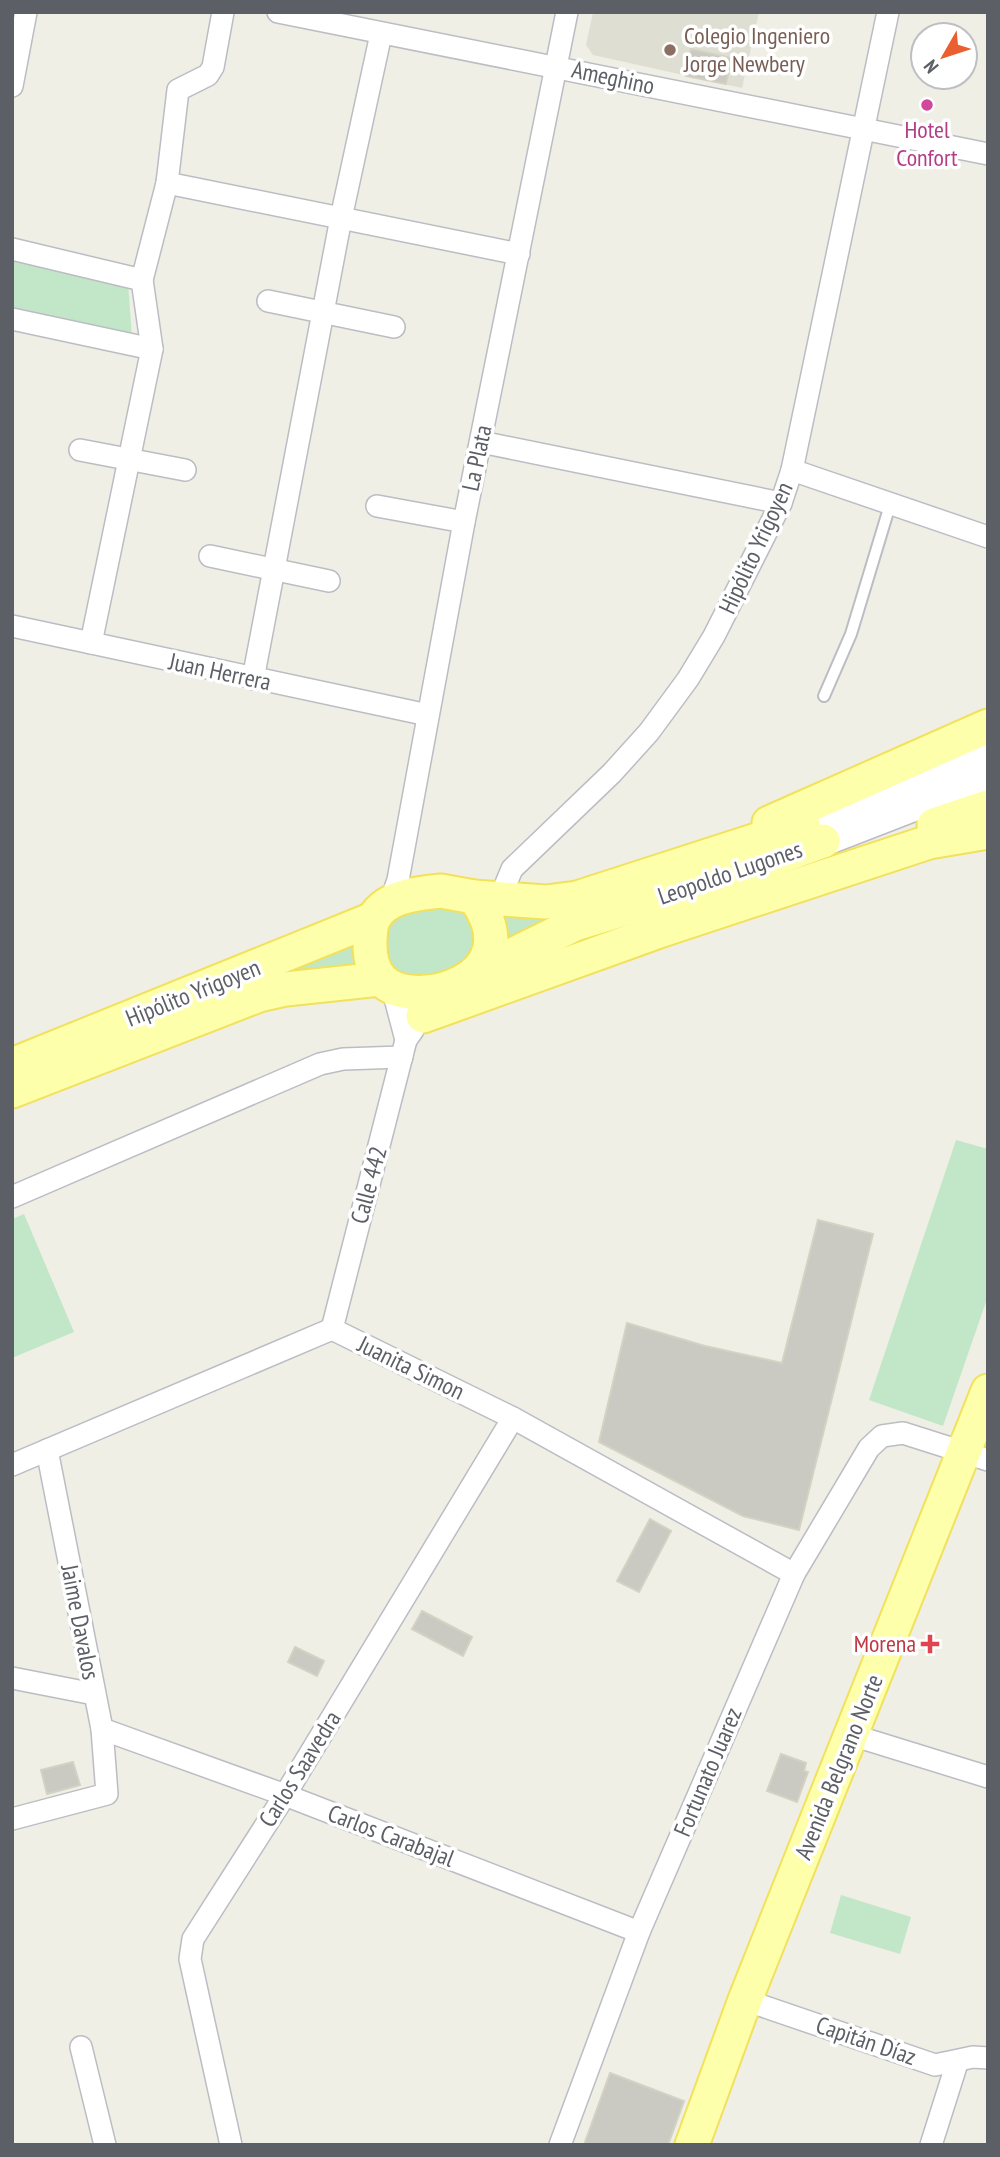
<svg xmlns="http://www.w3.org/2000/svg" width="1000" height="2157" viewBox="0 0 1000 2157" font-family="'PT Sans Narrow',sans-serif">
	<style>
		.education { fill: #dfded3 }
		.green { fill: #c2e7c8 }
		.building { fill: #cac9c2; stroke: #d4d2c3; stroke-width: 2 }
		.lines { fill: none; stroke-linecap: round; stroke-linejoin: round }
		.lane-casing { stroke: #bcbdc4; stroke-width: 14 }
		.street-casing { stroke: #bcbdc4; stroke-width: 24 }
		.secondary-casing { stroke: #babcc3; stroke-width: 33 }
		.primary-casing { stroke: #f2e15b; stroke-width: 37 }
		.lane { stroke: #fff; stroke-width: 10 }
		.street { stroke: #fff; stroke-width: 21 }
		.secondary { stroke: #fff; stroke-width: 30 }
		.primary { stroke: #feffaa; stroke-width: 33 }
		.education-dot { fill: #8d6e63; stroke: #fff; stroke-width: 2.5 }
		.hotel-dot { fill: #d1479c; stroke: #fff; stroke-width: 2.5 }
		.health-dot { fill: #e0444e; stroke: #fff; stroke-width: 2.5 }
		.labels { text-anchor: middle; stroke-width: 7; stroke-linejoin: round; paint-order: stroke }
		.education-label { font-size: 24px; fill: #785e54; stroke: #fff; text-anchor: start }
		.street-label { font-size: 24px; fill: #5d5f66; stroke: #fff }
		.hotel-label { font-size: 24px; fill: #b23c85; stroke: #fff }
		.health-label { font-size: 24px; fill: #be3a42; stroke: #fff; text-anchor: end }
	</style>
	<rect width="100%" height="100%" fill="#efefe5"/>
	<path class="education" d="M 593,12 L 759,12 L 742,88 L 593,55 L 586,45 Z"/>
	<g class="green">
		<path d="M 12,258 L 128,282 L 132,338 L 12,314 Z"/>
		<path d="M 422,902 L 467,912 C 470,917 477,924 478,930 C 487,970 409,996 389,964 C 385,958 384,945 383,938 L 397,916 Z"/>
		<path d="M 581,912 L 505,948 L 501,913 Z"/>
		<path d="M 353,944 L 357,966 L 252,983 Z"/>
		<path d="M 956,1140 L 988,1149 L 988,1296 L 943,1426 L 869,1400 Z"/>
		<path d="M 24,1214 L 74,1332 L 12,1358 L 12,1219 Z"/>
		<path d="M 841,1895 L 911,1917 L 900,1954 L 830,1933 Z"/>
	</g>
	<g class="building">
		<path d="M 691,49 L 731,58 L 726,84 L 686,76 Z"/>
		<path d="M 818,1220 L 873,1234 L 799,1530 L 743,1516 L 599,1442 L 627,1323 L 705,1346 L 782,1363 Z"/>
		<path d="M 650,1519 L 671,1531 L 639,1592 L 617,1581 Z"/>
		<path d="M 422,1611 L 472,1637 L 463,1656 L 412,1629 Z"/>
		<path d="M 295,1647 L 324,1661 L 317,1676 L 288,1662 Z"/>
		<path d="M 781,1754 L 806,1763 L 804,1771 L 808,1772 L 797,1802 L 767,1791 Z"/>
		<path d="M 73,1762 L 80,1785 L 47,1794 L 41,1770 Z"/>
		<path d="M 610,2073 L 684,2101 L 668,2145 L 584,2145 Z"/>
	</g>
	<g class="lines">
		<defs>
			<path id="lane" d="M 824,696 L 851,634 L 890,505"/>
			<g id="street">
				<path d="M 223,12 L 213,67 L 208,75 L 178,90 L 167,183 L 519,254"/>
				<path d="M 278,12 L 988,154"/>
				<path d="M 12,86 L 26,12"/>
				<path d="M 12,249 L 142,280 L 152,349"/>
				<path d="M 142,280 L 167,183"/>
				<path d="M 268,301 L 394,327"/>
				<path d="M 12,319 L 152,349 L 91,643"/>
				<path d="M 481,442 L 781,503"/>
				<path d="M 80,450 L 185,470"/>
				<path d="M 792,470 L 988,537"/>
				<path d="M 377,506 L 464,522"/>
				<path d="M 210,556 L 329,581"/>
				<path d="M 12,626 L 428,715"/>
				<path d="M 253,679 L 341,218 L 381,34"/>
				<path d="M 390,903 L 398,880 L 464,522 L 567,12"/>
				<path d="M 495,910 L 512,869 L 612,773 L 649,732 L 688,679 L 714,636 L 781,503 L 792,470 L 888,12"/>
				<path d="M 392,987 L 406,1040 L 413,1030"/>
				<path d="M 12,1197 L 320,1064 L 343,1059 L 402,1057"/>
				<path d="M 332,1329 L 406,1040"/>
				<path d="M 12,1465 L 332,1329 L 513,1418 L 794,1574"/>
				<path d="M 12,1678 L 94,1694"/>
				<path d="M 102,1729 L 285,1795 L 639,1932"/>
				<path d="M 852,1735 L 988,1777"/>
				<path d="M 12,1819 L 107,1794 L 102,1729 L 47,1450"/>
				<path d="M 745,2000 L 935,2065 L 973,2057 L 988,2058"/>
				<path d="M 81,2047 L 105,2145"/>
				<path d="M 231,2145 L 190,1959 L 193,1939 L 285,1795 L 513,1418"/>
				<path d="M 560,2145 L 639,1932 L 794,1574 L 869,1448 L 882,1436 L 903,1433 L 988,1460"/>
				<path d="M 931,2145 L 957,2063"/>
			</g>
			<g id="secondary">
				<path d="M 815,821 L 988,754"/>
				<path d="M 823,841 L 988,777"/>
			</g>
			<g id="primary">
				<path d="M 769,823 L 988,726"/>
				<path d="M 934,825 L 988,807"/>
				<path d="M 441,891 L 474,897 C 535,979 412,1014 381,979 C 369,966 369,944 371,928 C 376,897 417,893 441,891 Z"/>
				<path d="M 474,897 L 546,902 L 577,898 L 803,825"/>
				<path d="M 474,974 L 575,924 L 702,885 L 823,841"/>
				<path d="M 423,1016 L 662,930 L 929,842 L 988,832"/>
				<path d="M 12,1065 L 373,919"/>
				<path d="M 12,1091 L 259,995 L 286,989 L 380,979"/>
				<path d="M 692,2145 L 745,2000 L 988,1391"/>
			</g>
		</defs>
		<use href="#lane" class="lane-casing"/>
		<use href="#street" class="street-casing"/>
		<use href="#secondary" class="secondary-casing"/>
		<use href="#primary" class="primary-casing"/>
		<use href="#lane" class="lane"/>
		<use href="#street" class="street"/>
		<use href="#secondary" class="secondary"/>
		<use href="#primary" class="primary"/>
	</g>
	<circle class="education-dot" cx="670" cy="50" r="7"/>
	<circle class="hotel-dot" cx="927" cy="105" r="7"/>
	<path class="health-dot" d="M926.5 1633.5h7v7h7v7h-7v7h-7v-7h-7v-7h7z"/>
	<g class="labels">
		<g class="education-label">
			<text x="684" y="44">Colegio Ingeniero<tspan x="684" dy="28">Jorge Newbery</tspan></text>
		</g>
		<g class="street-label">
			<text transform="translate(613 78) rotate(12)" y="8">Ameghino</text>
			<text transform="translate(477 458) rotate(-78)" y="8">La Plata</text>
			<text transform="translate(756 548) rotate(-65)" y="8">Hipólito Yrigoyen</text>
			<text transform="translate(220 672) rotate(12)" y="8">Juan Herrera</text>
			<text transform="translate(730 873) rotate(-19)" y="8">Leopoldo Lugones</text>
			<text transform="translate(193 993) rotate(-22)" y="8">Hipólito Yrigoyen</text>
			<text transform="translate(369 1185) rotate(-75)" y="8">Calle 442</text>
			<text transform="translate(411 1368) rotate(26)" y="8">Juanita Simon</text>
			<text transform="translate(80 1622) rotate(79)" y="8">Jaime Davalos</text>
			<text transform="translate(839 1767) rotate(-68)" y="8">Avenida Belgrano Norte</text>
			<text transform="translate(300 1769) rotate(-58)" y="8">Carlos Saavedra</text>
			<text transform="translate(708 1772) rotate(-67)" y="8">Fortunato Juarez</text>
			<text transform="translate(391 1836) rotate(21)" y="8">Carlos Carabajal</text>
			<text transform="translate(866 2041) rotate(19)" y="8">Capitán Díaz</text>
		</g>
		<g class="hotel-label">
			<text x="927" y="138">Hotel<tspan x="927" dy="28">Confort</tspan></text>
		</g>
		<g class="health-label">
			<text x="916" y="1652">Morena</text>
		</g>
	</g>
	<rect width="1000" height="2157" fill="none" stroke="#5d5f66" stroke-width="28"/>
	<g transform="translate(944 56) rotate(231)"><circle r="33" fill="#ffffff" stroke="#bebfc2" stroke-width="2"/>
	<path d="M0-5L12 26L0 18L-12 26Z" fill="#ea5e30"/>
	<text y="-10" font-size="19" font-weight="bold" text-anchor="middle" fill="#5d5f66">N</text>
	</g>
</svg>
